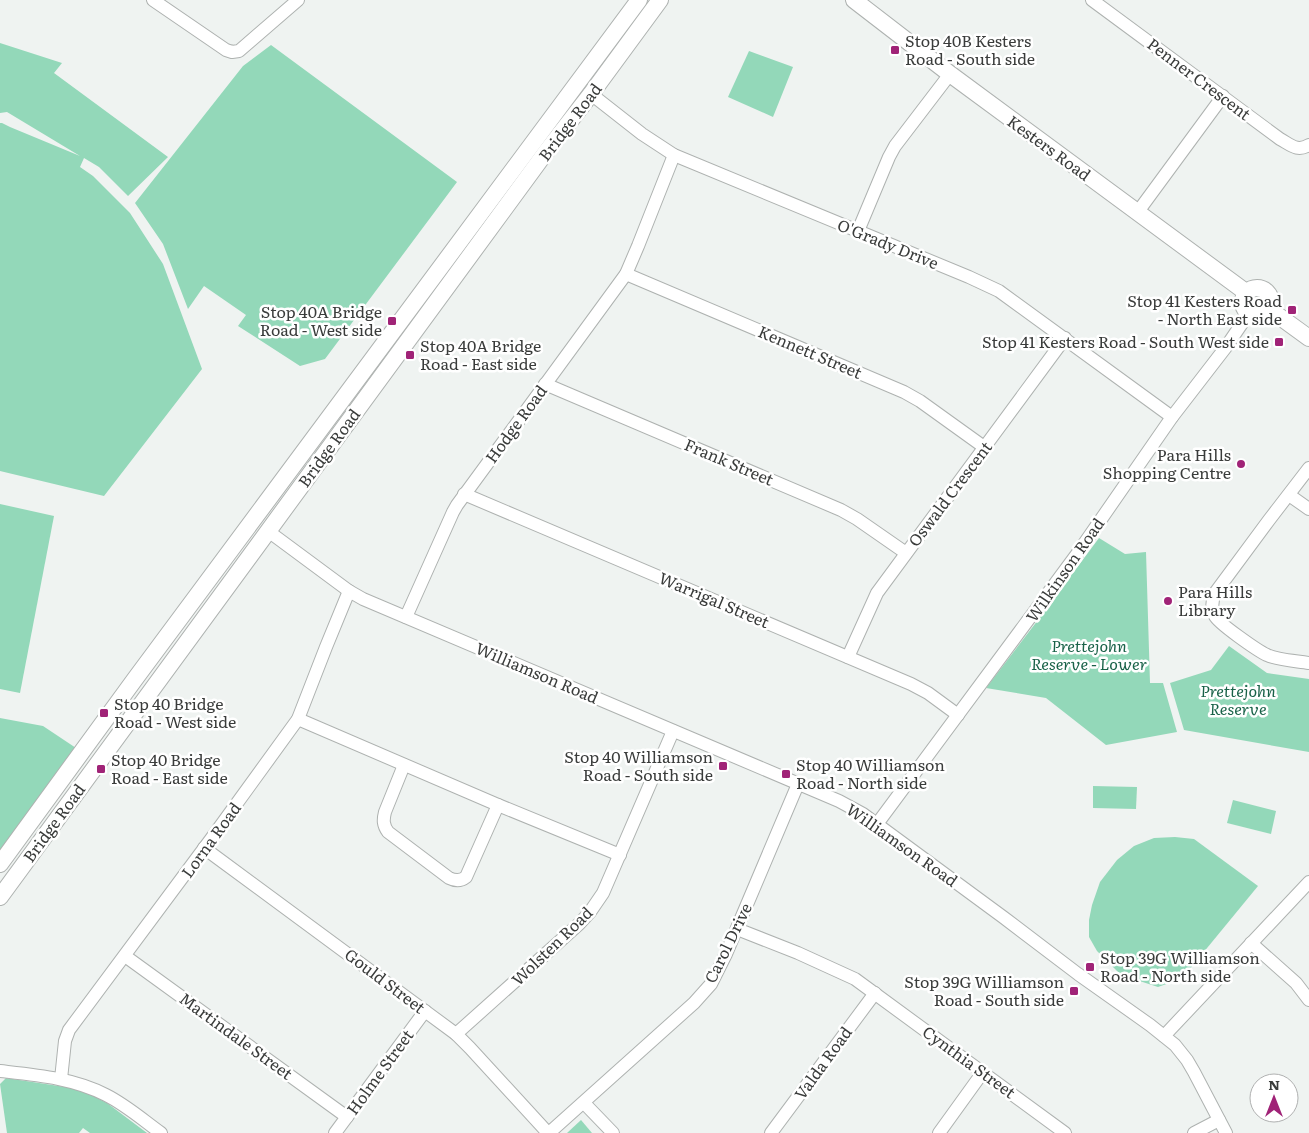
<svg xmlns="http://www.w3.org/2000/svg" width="1309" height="1133" viewBox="0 0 1309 1133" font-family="Literata,serif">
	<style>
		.green { fill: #93d8b9 }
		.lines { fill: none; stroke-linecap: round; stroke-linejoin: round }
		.minor-casing { stroke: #aeb2b0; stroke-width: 14 }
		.major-casing { stroke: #aeb2b0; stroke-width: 18 }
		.minor { stroke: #fff; stroke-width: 12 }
		.major { stroke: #fff; stroke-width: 16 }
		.poi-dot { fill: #a02377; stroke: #fff; stroke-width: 2 }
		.labels { text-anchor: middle; stroke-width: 5; stroke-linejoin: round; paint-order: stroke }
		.poi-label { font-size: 16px; fill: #3a3c3b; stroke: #fff; text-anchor: start }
		.street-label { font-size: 16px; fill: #3a3c3b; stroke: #fff }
		.park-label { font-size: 16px; font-style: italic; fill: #196248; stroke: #fff }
	</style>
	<rect width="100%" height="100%" fill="#eff3f1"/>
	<g class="green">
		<path d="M 0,43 L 62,63 L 54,73 L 168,157 L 128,196 L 99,167 L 84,158 L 80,167 L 93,176 L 130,213 L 163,264 L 202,369 L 104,496 L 0,471 L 0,123 L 2,123 L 10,127 L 80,156 L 7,112 L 0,113 Z"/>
		<path d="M 271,45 L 457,182 L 325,359 L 300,366 L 238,326 L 246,315 L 204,286 L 188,309 L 163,244 L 135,203 L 243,66 Z"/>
		<path d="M 749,51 L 793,67 L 773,117 L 728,97 Z"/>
		<path d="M 0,504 L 54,516 L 20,693 L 0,689 Z"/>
		<path d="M 1099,538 L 1125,554 L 1146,552 L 1150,683 L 1163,683 L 1177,732 L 1106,745 L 1046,698 L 986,688 L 1038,620 Z"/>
		<path d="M 1229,646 L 1267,673 L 1309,679 L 1309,752 L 1184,730 L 1170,683 L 1211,670 Z"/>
		<path d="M 0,718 L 43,726 L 82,752 L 0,865 Z"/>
		<path d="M 1093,786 L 1137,787 L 1136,809 L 1093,808 Z"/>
		<path d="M 1233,800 L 1276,811 L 1271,834 L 1227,823 Z"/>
		<path d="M 1175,837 L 1194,839 L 1258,886 L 1189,970 L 1172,982 L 1158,987 L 1121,975 L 1097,951 L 1089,937 L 1089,920 L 1092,905 L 1100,882 L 1117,860 L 1134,846 L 1154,838 Z"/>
		<path d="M 6,1078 L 72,1088 L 88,1093 L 107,1103 L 147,1133 L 90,1133 L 83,1128 L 79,1133 L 7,1133 L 0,1084 Z"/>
		<path d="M 581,1120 L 592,1133 L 567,1133 Z"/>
	</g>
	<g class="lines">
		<defs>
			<g id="minor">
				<path d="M 153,0 L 226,50 L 232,52 L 239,51 L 298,0"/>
				<path d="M 1092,0 L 1280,139 C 1291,145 1297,152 1309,145"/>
				<path d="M 591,94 L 642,134 L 674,155 L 969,277 L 999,291 L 1172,417"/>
				<path d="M 1137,213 L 1223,96"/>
				<path d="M 858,231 L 889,157 L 895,146 L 950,74"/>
				<path d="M 626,274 L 904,392 L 920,401 L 984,447"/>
				<path d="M 545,384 L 841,510 L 857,519 L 906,553"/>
				<path d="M 1309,468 L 1269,520 L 1215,593 C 1212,600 1211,608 1215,616 C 1218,623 1258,651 1267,655 C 1277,660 1297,661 1309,663"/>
				<path d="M 464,494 L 911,684 L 928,693 L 958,715"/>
				<path d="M 1289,495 L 1309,509"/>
				<path d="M 268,531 L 349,591 L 363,599 L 839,801 L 863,814 L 1003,917 L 1078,974 L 1150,1025 L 1175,1045 L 1187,1060 L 1194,1072 L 1226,1133"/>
				<path d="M 406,617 L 453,512 L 457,505 L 626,274 L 638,246 L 674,155"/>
				<path d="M 848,657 L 877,593 L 1065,338"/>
				<path d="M 298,719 L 498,805 L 620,855"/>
				<path d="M 404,765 L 385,812 C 383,820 383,825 388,832 L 449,878 C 455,881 461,881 466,877 L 498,805"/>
				<path d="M 877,824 L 1020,631 L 1077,554 L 1172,417 L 1226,347 L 1249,313"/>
				<path d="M 204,848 L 456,1034 L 470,1048 L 548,1133"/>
				<path d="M 737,929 L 798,953 L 855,979 L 1065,1133"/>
				<path d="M 1251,943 L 1296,983 L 1309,1000"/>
				<path d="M 125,956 L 347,1117"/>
				<path d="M 456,1034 L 579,924 L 590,912 L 603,893 L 673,731"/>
				<path d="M 1164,1036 L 1309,882"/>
				<path d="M 0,1071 C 36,1075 73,1078 106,1095 C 126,1105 143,1120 161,1133"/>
				<path d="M 61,1079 L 65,1041 L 69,1030 L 211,839 L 298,719 L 326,647 L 349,591"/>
				<path d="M 584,1103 L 613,1133"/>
				<path d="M 335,1133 L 425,1011"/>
				<path d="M 549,1133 L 694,1003 L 711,984 L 726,954 L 798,784"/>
				<path d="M 771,1133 L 875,993"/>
				<path d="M 939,1133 L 983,1072"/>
				<path d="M 1194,1133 L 1219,1120"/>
			</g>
			<g id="major">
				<path d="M 854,0 L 950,74 L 1247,293"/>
				<circle cx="1257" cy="302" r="14"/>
				<path d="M 1269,309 L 1309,338"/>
				<path d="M 0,864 L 135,679 L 639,0"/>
				<path d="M 0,897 L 546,152 L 591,94 L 660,0"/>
			</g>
		</defs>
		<use href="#minor" class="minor-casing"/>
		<use href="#major" class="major-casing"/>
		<use href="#minor" class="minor"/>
		<use href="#major" class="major"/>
	</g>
	<g class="poi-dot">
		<rect x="890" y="45" width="10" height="10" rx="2.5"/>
		<rect x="1287" y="305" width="10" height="10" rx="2.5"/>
		<rect x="387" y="316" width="10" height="10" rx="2.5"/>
		<rect x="1274" y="337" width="10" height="10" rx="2.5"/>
		<rect x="405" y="350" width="10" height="10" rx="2.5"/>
		<circle cx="1241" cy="464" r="5"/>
		<circle cx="1168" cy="601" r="5"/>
		<rect x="99" y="708" width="10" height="10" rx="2.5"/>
		<rect x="718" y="761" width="10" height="10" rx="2.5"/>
		<rect x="96" y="764" width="10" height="10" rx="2.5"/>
		<rect x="781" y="769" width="10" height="10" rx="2.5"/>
		<rect x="1085" y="962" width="10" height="10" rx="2.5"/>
		<rect x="1069" y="986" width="10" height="10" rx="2.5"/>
	</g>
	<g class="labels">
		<g class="poi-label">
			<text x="905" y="47">Stop 40B Kesters<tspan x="905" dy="18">Road - South side</tspan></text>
			<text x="1282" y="307" text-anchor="end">Stop 41 Kesters Road<tspan x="1282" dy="18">- North East side</tspan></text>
			<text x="382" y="318" text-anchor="end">Stop 40A Bridge<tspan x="382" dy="18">Road - West side</tspan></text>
			<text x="1269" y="348" text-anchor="end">Stop 41 Kesters Road - South West side</text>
			<text x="420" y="352">Stop 40A Bridge<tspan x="420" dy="18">Road - East side</tspan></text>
			<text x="1231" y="461" text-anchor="end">Para Hills<tspan x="1231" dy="18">Shopping Centre</tspan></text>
			<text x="1178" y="598">Para Hills<tspan x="1178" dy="18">Library</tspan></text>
			<text x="114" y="710">Stop 40 Bridge<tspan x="114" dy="18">Road - West side</tspan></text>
			<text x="713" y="763" text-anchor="end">Stop 40 Williamson<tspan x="713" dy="18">Road - South side</tspan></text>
			<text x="111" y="766">Stop 40 Bridge<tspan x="111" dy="18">Road - East side</tspan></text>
			<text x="796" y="771">Stop 40 Williamson<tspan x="796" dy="18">Road - North side</tspan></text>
			<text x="1100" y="964">Stop 39G Williamson<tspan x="1100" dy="18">Road - North side</tspan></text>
			<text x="1064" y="988" text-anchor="end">Stop 39G Williamson<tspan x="1064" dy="18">Road - South side</tspan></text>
		</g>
		<g class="street-label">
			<text transform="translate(1199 79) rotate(37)" y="6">Penner Crescent</text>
			<text transform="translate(570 122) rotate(-53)" y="6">Bridge Road</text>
			<text transform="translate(1049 148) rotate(36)" y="6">Kesters Road</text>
			<text transform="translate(888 244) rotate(22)" y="6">O'Grady Drive</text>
			<text transform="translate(810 352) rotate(23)" y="6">Kennett Street</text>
			<text transform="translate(516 424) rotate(-54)" y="6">Hodge Road</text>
			<text transform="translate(329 448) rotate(-54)" y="6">Bridge Road</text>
			<text transform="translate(729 462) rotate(23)" y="6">Frank Street</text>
			<text transform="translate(950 494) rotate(-53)" y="6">Oswald Crescent</text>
			<text transform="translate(1065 570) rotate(-55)" y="6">Wilkinson Road</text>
			<text transform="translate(714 600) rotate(23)" y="6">Warrigal Street</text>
			<text transform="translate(537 673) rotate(23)" y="6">Williamson Road</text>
			<text transform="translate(54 823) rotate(-54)" y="6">Bridge Road</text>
			<text transform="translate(211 840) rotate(-54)" y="6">Lorna Road</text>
			<text transform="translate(902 845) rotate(35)" y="6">Williamson Road</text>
			<text transform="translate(728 943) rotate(-64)" y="6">Carol Drive</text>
			<text transform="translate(552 946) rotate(-44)" y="6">Wolsten Road</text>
			<text transform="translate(385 981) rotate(37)" y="6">Gould Street</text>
			<text transform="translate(236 1036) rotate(36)" y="6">Martindale Street</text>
			<text transform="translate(969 1062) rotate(36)" y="6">Cynthia Street</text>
			<text transform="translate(823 1063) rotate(-54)" y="6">Valda Road</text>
			<text transform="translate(380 1072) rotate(-54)" y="6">Holme Street</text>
		</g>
		<g class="park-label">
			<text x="1089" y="652">Prettejohn<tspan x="1089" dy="18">Reserve - Lower</tspan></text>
			<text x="1238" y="697">Prettejohn<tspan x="1238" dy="18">Reserve</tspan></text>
		</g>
	</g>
	<g transform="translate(1274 1098)"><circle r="24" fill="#ffffff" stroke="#b0b1b1"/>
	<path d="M0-4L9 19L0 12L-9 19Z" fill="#a02377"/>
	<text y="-8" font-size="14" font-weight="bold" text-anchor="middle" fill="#3a3c3b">N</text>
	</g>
</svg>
